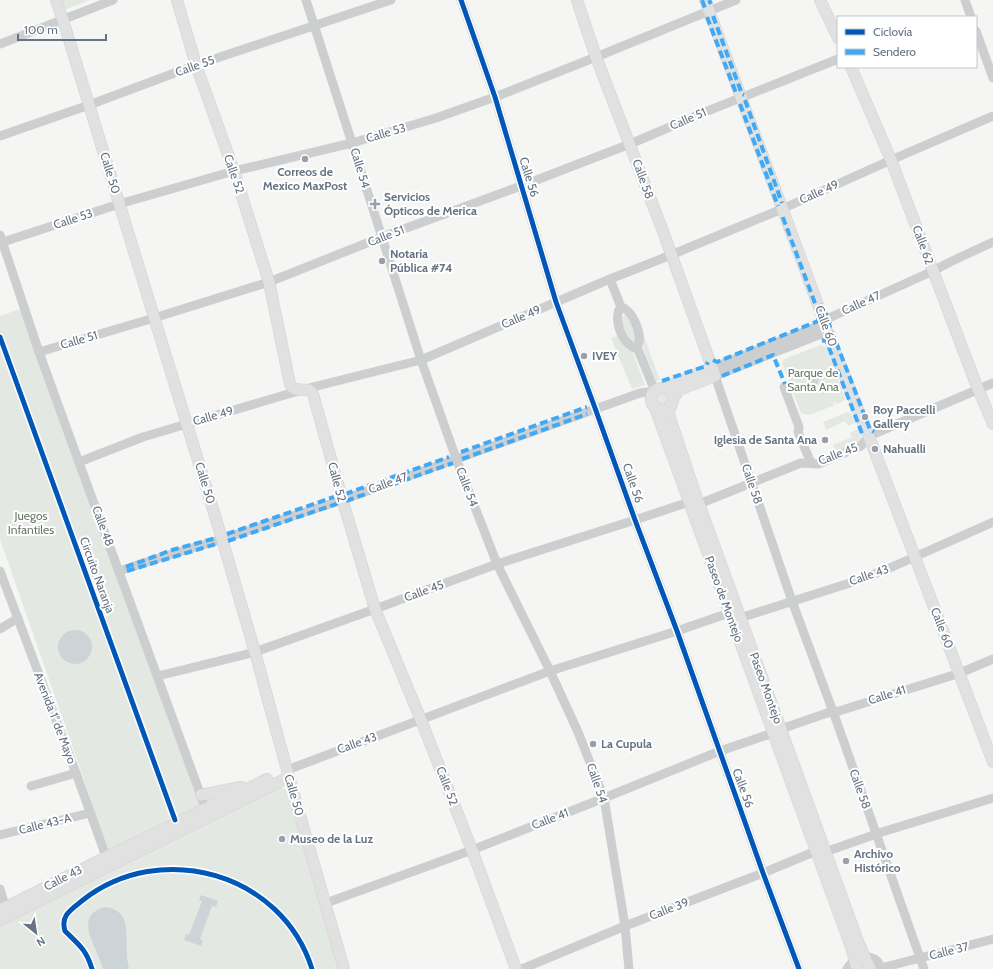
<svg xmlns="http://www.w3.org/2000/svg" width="993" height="969" viewBox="0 0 993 969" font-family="Cabin,sans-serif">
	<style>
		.green { fill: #e4e8e2 }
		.water { fill: #cdd4d7 }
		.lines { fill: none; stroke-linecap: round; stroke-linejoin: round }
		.major-casing { stroke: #d1d1d2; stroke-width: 12 }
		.minor { stroke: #cdcecf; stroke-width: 9 }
		.major { stroke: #e1e1e1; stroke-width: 11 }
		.quiet { stroke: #3fa9f5; stroke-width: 4; stroke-dasharray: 8 4; stroke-linecap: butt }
		.cycleway-casing { stroke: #fff; stroke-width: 8 }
		.cycleway { stroke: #0057b8; stroke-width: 5 }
		.poi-dot { fill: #98a0ab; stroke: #fff; stroke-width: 1.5 }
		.labels { text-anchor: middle; stroke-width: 4; stroke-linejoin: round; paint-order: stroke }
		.street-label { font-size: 12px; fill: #667383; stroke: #fff }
		.poi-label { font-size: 12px; font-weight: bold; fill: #667383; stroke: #fff; text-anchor: start }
		.park-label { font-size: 12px; fill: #677b64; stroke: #fff }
	</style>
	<rect width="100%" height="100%" fill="#f5f5f4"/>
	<g class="green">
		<path d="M 62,0 L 90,0 L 67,9 L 64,7 Z"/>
		<path d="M 20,309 L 208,820 L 277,787 L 287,789 L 341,969 L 0,969 L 0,922 L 112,868 L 83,777 L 0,539 L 0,316 Z"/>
		<path d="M 624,315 L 628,316 L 636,333 L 635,341 L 633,342 L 629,340 C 625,333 618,323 624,315 Z"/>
		<path d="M 639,323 L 660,380 L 656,381 L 644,350 L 642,338 Z"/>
		<path d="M 617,336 L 621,343 L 622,343 L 633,353 L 645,385 L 632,389 L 611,338 Z"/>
		<path d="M 821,345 L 826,347 L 845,398 L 844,401 L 836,404 L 835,402 L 832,404 L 834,404 L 835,405 L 809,415 L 808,414 L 808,415 L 801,413 L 782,363 L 784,359 Z"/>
		<circle cx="662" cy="400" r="8"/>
		<path d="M 848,412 L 851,413 L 855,423 L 848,426 L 845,421 L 826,430 L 823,422 Z"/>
		<path d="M 858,429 L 861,438 L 860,442 L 836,452 L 833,445 L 852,437 L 850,433 Z"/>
	</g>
	<g class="water">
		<circle cx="814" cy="380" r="5"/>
		<circle cx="75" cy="647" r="17"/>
		<path d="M 201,895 L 218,901 L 216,907 L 212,906 L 200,939 L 203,940 L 201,946 L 184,940 L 186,934 L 189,935 L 202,901 L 199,900 Z"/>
		<path d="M 106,907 C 112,908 118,910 122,916 C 128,924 126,943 127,953 C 127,959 128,964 129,969 L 103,969 C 99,949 70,915 106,907 Z"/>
	</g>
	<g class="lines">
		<defs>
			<g id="major">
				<path d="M 56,0 L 63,20 L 223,542 L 255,652 L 287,770 L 344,969"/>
				<path d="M 177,0 L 196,65 L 234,171 L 269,282 L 290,384 C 294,392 302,389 309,390 L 313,394 L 343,502 L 375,609 L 421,720 L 472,850 L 516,969"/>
				<path d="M 577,0 L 596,57 L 664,234 L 715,376 L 679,390 L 673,399"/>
				<path d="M 705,0 L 821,313 L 826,329 L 873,447 L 993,762"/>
				<path d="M 820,0 L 838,38"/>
				<path d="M 851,67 L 891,160 L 976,384 L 993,424"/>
				<path d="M 662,388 L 712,368"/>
				<circle cx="662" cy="399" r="11"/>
				<path d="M 671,406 L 669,411 L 670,418 L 694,490 L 859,944 L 870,969"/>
				<path d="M 655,408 L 851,947 L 857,969"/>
				<path d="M 201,795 L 241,787"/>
				<path d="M 0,910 L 106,857 L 267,779"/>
				<path d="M 0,920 L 289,777"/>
			</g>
		</defs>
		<use href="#major" class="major-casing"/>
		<g class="minor">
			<path d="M 306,0 L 352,143 L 421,360 L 457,461 L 497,564 L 550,671 L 578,732 L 604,798 L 625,926 L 629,969"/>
			<path d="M 461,0 L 495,97 L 556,302 L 595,408 L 635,520 L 677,631 L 763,873 L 799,969"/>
			<path d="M 965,0 L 971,17"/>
			<path d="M 976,31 L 993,78"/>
			<path d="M 0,44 L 113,0"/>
			<path d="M 0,136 L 89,105 L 196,65 L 391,0"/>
			<path d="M 0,235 L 39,352 L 77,457 L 208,815"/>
			<path d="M 3,242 L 119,204 L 234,171 L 352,143 L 436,118 L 495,97 L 596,57 L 736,0"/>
			<path d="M 610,279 L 621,307 C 633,310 644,337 637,347 L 652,384 L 656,390"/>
			<path d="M 621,307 C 614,315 619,331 624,339 C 626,342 630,345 634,348 L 637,347"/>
			<path d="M 829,337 L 821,334 L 715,376 L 792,601 L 835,717 L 924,969"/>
			<path d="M 39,352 L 154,318 L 269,282 L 382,237 L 521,186 L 630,144 L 705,112 L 838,59"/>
			<path d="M 712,368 L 818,326 L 829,318 L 933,271 L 950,262 L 993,242"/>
			<path d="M 784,387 L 799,427 L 798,432 L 811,463"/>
			<path d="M 79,462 L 143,437 L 305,389 L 421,360 L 610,279 L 671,255 L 782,209 L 891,160 L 993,116"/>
			<path d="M 699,504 L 801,463 L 818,464 L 861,446 L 869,436 L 993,383"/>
			<path d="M 0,571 L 76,773 L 108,862"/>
			<path d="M 119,571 L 156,559 L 222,539 L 342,500 L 640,393 L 655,391"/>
			<path d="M 740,618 L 856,581 L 892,567 L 993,522"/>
			<path d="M 0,629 L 18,618"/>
			<path d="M 158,676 L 255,652 L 375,609 L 497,564 L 635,520 L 689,502"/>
			<path d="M 781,729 L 827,713 L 839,711 L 960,673 L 993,659"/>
			<path d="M 287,770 L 550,671 L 677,631 L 729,613"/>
			<path d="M 31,786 L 76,773"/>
			<path d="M 0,835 L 90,813"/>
			<path d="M 825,852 L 882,832 L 993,798"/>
			<path d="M 0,889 L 7,912"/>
			<path d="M 326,903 L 472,850 L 604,798 L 720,751 L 773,733"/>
			<path d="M 881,968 L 993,939"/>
			<path d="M 522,969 L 625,926 L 763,873 L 816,851"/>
			<path d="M 847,969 C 854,956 877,950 881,969"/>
		</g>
		<use href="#major" class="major"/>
		<g class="quiet">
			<path d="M 702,0 L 705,8"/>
			<path d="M 709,0 L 711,4"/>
			<path d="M 713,16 L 742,94 L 744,95"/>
			<path d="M 707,17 L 736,93"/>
			<path d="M 745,100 L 782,203"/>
			<path d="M 740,104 L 778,206"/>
			<path d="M 820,304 L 824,314 L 828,315"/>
			<path d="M 830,320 L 829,324 L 869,427 L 870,429 L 874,432"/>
			<path d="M 822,341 L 826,340 L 863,436"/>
			<path d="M 713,360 L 717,362 L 818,321 L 819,314 L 782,215"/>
			<path d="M 722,376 L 773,355 L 785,384"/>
			<path d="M 662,381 L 706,366 L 708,362"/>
			<path d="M 461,452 L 587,407"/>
			<path d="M 462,459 L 587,414"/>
			<path d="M 345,494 L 449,457"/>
			<path d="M 346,501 L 453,463"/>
			<path d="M 227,534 L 334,497"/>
			<path d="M 228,541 L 339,503"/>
			<path d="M 126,567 L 172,550 L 216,538"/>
			<path d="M 127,571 L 216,544"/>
		</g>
		<defs>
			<g id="cycleway">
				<path d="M 461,0 L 495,97 L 556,302 L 595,408 L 635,520 L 677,631 L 763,873 L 799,969"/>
				<path d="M 0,337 L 175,820"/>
				<path d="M 92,969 C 86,949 79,945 65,931 C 60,915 72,909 83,900 C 161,839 282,873 312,969"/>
			</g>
		</defs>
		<use href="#cycleway" class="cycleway-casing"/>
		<use href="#cycleway" class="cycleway"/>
	</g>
	<g class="poi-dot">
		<circle cx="305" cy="159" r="4"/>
		<path d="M373 198h4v4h4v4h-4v4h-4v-4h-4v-4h4z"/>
		<circle cx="382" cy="261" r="4"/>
		<circle cx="584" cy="356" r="4"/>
		<circle cx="865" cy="417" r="4"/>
		<circle cx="825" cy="440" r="4"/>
		<circle cx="875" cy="449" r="4"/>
		<circle cx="593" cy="744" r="4"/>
		<circle cx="282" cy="839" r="4"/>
		<circle cx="846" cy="861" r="4"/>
	</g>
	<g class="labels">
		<g class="street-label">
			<text transform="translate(195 66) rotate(-19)" y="4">Calle 55</text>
			<text transform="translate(688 119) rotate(-23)" y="4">Calle 51</text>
			<text transform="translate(386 133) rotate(-16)" y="4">Calle 53</text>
			<text transform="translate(360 168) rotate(73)" y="4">Calle 54</text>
			<text transform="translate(110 173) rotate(73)" y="4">Calle 50</text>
			<text transform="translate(234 174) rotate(71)" y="4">Calle 52</text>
			<text transform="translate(529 177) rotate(73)" y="4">Calle 56</text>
			<text transform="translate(643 179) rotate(70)" y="4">Calle 58</text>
			<text transform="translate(819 192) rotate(-24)" y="4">Calle 49</text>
			<text transform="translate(73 219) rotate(-18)" y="4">Calle 53</text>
			<text transform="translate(386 236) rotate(-21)" y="4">Calle 51</text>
			<text transform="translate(923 245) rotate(70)" y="4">Calle 62</text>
			<text transform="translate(861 303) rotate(-24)" y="4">Calle 47</text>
			<text transform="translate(521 317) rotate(-23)" y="4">Calle 49</text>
			<text transform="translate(826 326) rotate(70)" y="4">Calle 60</text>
			<text transform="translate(79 340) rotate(-16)" y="4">Calle 51</text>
			<text transform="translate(213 416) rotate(-16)" y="4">Calle 49</text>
			<text transform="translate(838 454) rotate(-21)" y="4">Calle 45</text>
			<text transform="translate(337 482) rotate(75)" y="4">Calle 52</text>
			<text transform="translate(205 483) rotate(73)" y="4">Calle 50</text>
			<text transform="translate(388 483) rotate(-20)" y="4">Calle 47</text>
			<text transform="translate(633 483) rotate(71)" y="4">Calle 56</text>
			<text transform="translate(752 484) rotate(71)" y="4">Calle 58</text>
			<text transform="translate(467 487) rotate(69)" y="4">Calle 54</text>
			<text transform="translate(103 526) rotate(70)" y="4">Calle 48</text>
			<text transform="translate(97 575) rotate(70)" y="4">Circuito Naranja</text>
			<text transform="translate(869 575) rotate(-19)" y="4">Calle 43</text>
			<text transform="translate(424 591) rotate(-20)" y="4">Calle 45</text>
			<text transform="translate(724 599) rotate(70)" y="4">Paseo de Montejo</text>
			<text transform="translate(942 628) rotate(69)" y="4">Calle 60</text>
			<text transform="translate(766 688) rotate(70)" y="4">Paseo Montejo</text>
			<text transform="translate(887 695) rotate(-17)" y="4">Calle 41</text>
			<text transform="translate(55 718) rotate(69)" y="4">Avenida 1° de Mayo</text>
			<text transform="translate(357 743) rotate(-20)" y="4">Calle 43</text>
			<text transform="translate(597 783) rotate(71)" y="4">Calle 54</text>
			<text transform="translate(447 786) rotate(69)" y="4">Calle 52</text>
			<text transform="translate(743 788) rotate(70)" y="4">Calle 56</text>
			<text transform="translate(860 789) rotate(70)" y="4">Calle 58</text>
			<text transform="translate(294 795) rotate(74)" y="4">Calle 50</text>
			<text transform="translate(550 819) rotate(-21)" y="4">Calle 41</text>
			<text transform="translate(45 824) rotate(-14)" y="4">Calle 43-A</text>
			<text transform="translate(63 878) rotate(-27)" y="4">Calle 43</text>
			<text transform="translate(669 909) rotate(-21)" y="4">Calle 39</text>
			<text transform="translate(949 951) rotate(-14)" y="4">Calle 37</text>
		</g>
		<g class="poi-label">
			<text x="305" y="176" text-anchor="middle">Correos de<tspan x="305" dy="14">Mexico MaxPost</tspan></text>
			<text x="384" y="201">Servicios<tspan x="384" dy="14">Ópticos de Merica</tspan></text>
			<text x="390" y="258">Notaría<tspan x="390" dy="14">Pública #74</tspan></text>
			<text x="592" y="360">IVEY</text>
			<text x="873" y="414">Roy Paccelli<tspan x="873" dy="14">Gallery</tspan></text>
			<text x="817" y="444" text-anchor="end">Iglesia de Santa Ana</text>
			<text x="883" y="453">Nahualli</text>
			<text x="601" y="748">La Cupula</text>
			<text x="290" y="843">Museo de la Luz</text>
			<text x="854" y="858">Archivo<tspan x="854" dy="14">Histórico</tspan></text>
		</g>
		<g class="park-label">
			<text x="813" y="377">Parque de<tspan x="813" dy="14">Santa Ana</tspan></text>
			<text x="31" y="520">Juegos<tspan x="31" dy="14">Infantiles</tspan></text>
		</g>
	</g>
	<rect x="837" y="16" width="140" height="52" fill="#ffffff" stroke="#c2c7cd"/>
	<rect x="845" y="29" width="20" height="6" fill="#0057b8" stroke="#c2c7cd"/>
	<text x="873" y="36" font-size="12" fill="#667383">Ciclovía</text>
	<rect x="845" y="49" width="20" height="6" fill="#3fa9f5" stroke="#c2c7cd"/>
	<text x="873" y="56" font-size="12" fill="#667383">Sendero</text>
	<g transform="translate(36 933) rotate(150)" stroke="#ffffff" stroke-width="3" paint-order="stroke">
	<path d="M0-3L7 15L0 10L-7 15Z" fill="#667383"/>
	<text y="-6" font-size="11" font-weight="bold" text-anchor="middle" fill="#667383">N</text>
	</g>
	<path d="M18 34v6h88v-6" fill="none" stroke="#667383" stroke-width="2"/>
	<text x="24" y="34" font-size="12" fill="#667383" stroke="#ffffff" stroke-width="3" paint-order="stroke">100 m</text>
</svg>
